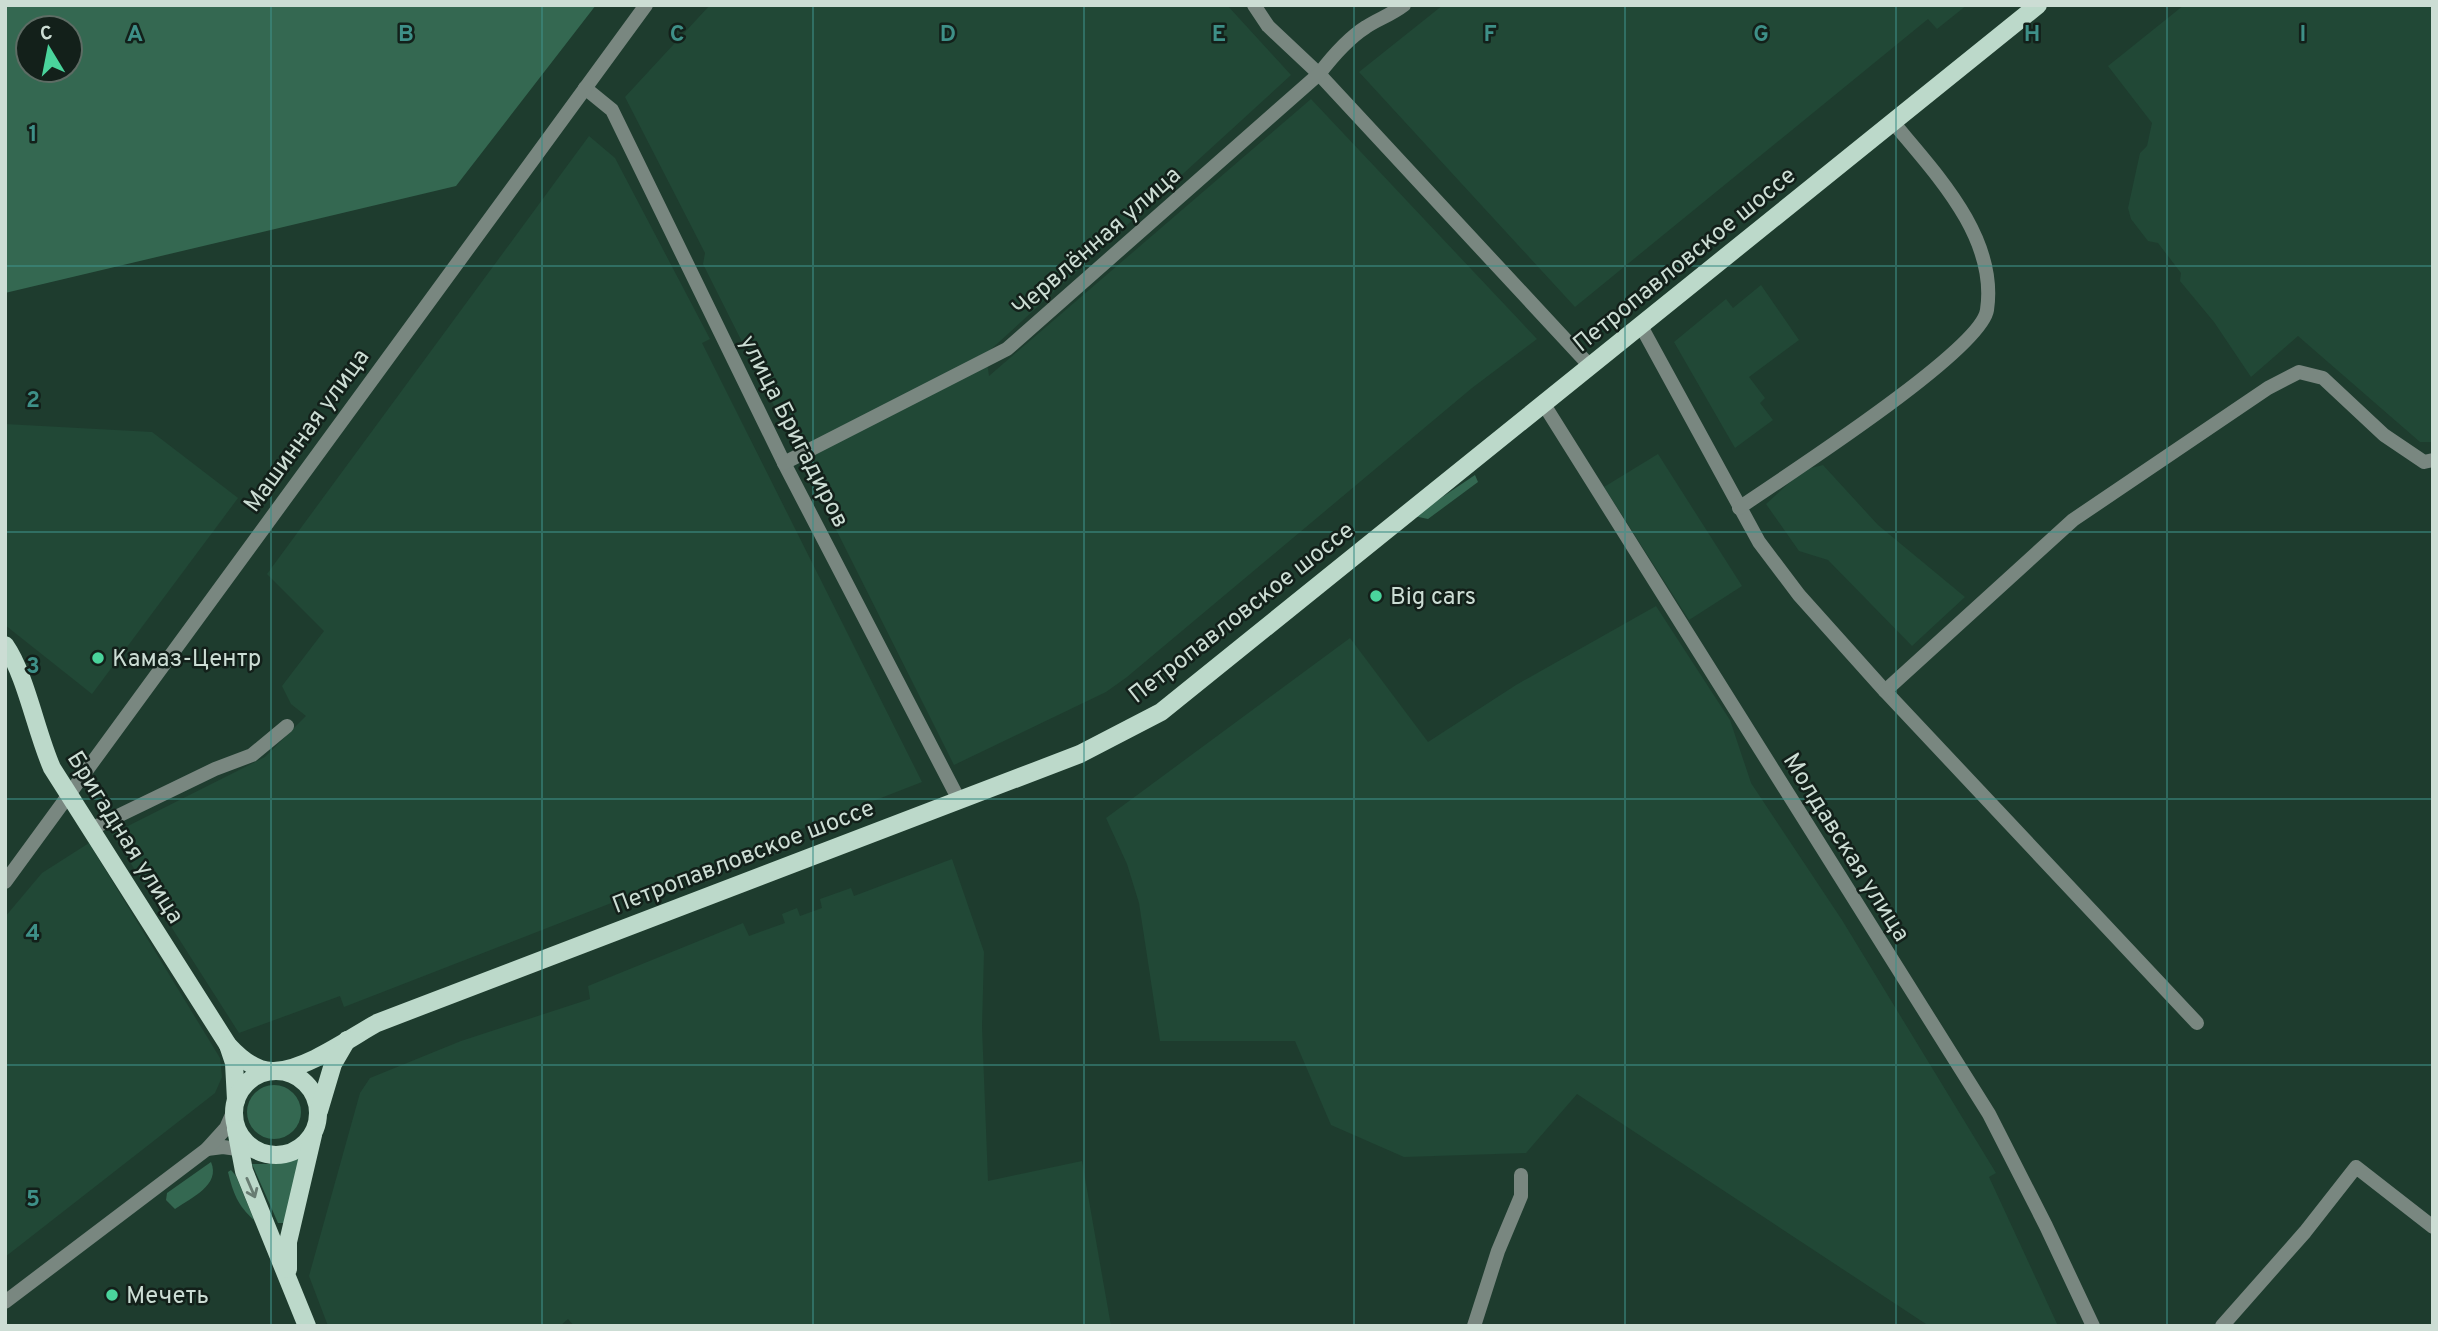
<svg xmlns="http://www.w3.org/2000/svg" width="2438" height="1331" viewBox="0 0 2438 1331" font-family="Overpass,sans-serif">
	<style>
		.built { fill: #214836 }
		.green { fill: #346851; fill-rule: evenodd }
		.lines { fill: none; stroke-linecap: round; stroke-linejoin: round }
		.minor { stroke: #798780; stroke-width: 14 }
		.major { stroke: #bcd9ca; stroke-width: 18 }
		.oneway { stroke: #687c72 }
		.grid { fill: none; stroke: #3e9088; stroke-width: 2; stroke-opacity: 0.55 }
		.poi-dot { fill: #4ad49c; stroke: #13201a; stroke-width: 2.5 }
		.labels { text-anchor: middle; stroke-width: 5; stroke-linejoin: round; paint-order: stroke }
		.street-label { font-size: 24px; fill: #ccddd4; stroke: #13201a }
		.poi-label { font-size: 24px; fill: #ccddd4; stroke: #13201a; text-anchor: start }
		.grid-label { font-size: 23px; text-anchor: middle; font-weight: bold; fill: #3e9088; stroke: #13201a; stroke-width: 5; stroke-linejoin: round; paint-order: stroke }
	</style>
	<rect width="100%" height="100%" fill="#1e3c2e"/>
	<g class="built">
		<path d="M 710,5 L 1227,5 L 1291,75 L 986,354 L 989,376 L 1311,99 L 1537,339 L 1472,388 L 1127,677 L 1106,692 L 954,765 L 703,264 L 705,253 L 625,97 Z"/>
		<path d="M 1443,5 L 1967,5 L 1937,29 L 1928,19 L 1575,307 L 1359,72 Z"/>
		<path d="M 2184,5 L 2433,5 L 2433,442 L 2420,442 L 2298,336 L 2251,377 L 2214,322 L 2180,281 L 2181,273 L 2158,243 L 2148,241 L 2131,219 L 2128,208 L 2140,153 L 2147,146 L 2152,123 L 2108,66 Z"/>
		<path d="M 589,136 L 615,158 L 710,339 L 702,343 L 922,782 L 344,1007 L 340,996 L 239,1033 L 112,834 L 265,757 L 306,716 L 291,704 L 282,686 L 324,631 L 267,574 Z"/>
		<path d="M 1761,285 L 1799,340 L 1749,377 L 1765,398 L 1760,403 L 1773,420 L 1735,448 L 1674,342 L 1726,299 L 1733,308 Z"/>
		<path d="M 5,424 L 152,432 L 238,498 L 92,694 L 5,625 Z"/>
		<path d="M 1658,454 L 1742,586 L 1689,620 L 1604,487 Z"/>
		<path d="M 1823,465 L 1878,525 L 1965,597 L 1912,646 L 1828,560 L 1799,551 L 1766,504 L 1803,470 Z"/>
		<path d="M 1656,606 L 1730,720 L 1751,783 L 1842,920 L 1996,1173 L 1989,1177 L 2058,1326 L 1929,1326 L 1577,1094 L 1526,1153 L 1404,1157 L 1331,1125 L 1295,1041 L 1160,1041 L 1139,903 L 1127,864 L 1106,818 L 1350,638 L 1428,742 L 1516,685 Z"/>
		<path d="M 89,843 L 220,1058 L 222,1077 L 215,1093 L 5,1257 L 5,917 L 42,873 Z"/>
		<path d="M 952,859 L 984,952 L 982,1027 L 988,1181 L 1082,1161 L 1111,1326 L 574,1326 L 568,1319 L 560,1326 L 328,1326 L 309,1276 L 360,1093 L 370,1078 L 461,1041 L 590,999 L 588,986 L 743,923 L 749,936 L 785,923 L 782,914 L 797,908 L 800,916 L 822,908 L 820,899 L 851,888 L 854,896 Z"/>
	</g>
	<g class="green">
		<path d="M 5,5 L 596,5 L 456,186 L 5,293 ZM 28,28 L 70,28 L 70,70 L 28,70 Z"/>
		<path d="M 1475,475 L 1478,482 L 1428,519 L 1414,516 Z"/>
		<circle cx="274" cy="1112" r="27"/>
		<path d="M 303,1155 L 285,1223 L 278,1223 L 252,1164 L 276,1164 Z"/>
		<path d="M 211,1162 C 221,1185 191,1198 175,1209 L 166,1200 L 167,1193 Z"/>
		<path d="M 231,1170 L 236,1176 L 254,1220 C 238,1206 233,1193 228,1172 Z"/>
	</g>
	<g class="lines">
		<g class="minor">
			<path d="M 1254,5 L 1268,26 L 1319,74 L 1590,366"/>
			<path d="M 585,88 L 612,110 L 784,463 L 959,800"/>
			<path d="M 1641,326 L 1759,542 L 1799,595 L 1885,691 L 2197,1023"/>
			<path d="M 1543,403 L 1989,1114 L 2046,1226 L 2093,1326"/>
			<path d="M 784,463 L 1007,349 L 1319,74 C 1332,57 1347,39 1366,27 C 1378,19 1391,15 1404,5"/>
			<path d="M 1739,508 C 1781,479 1981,351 1987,310 C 1998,237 1935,173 1892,121"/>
			<path d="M 1885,691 L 2073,520 L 2268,388 L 2299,372 L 2323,378 L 2384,435 L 2424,462 L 2433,460"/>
			<path d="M 91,829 L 215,769 L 252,755 L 287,726"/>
			<path d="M 5,882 L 646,5"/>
			<path d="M 207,1149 L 223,1147 L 259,1152"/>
			<path d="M 5,1302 L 207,1149 L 226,1128 L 234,1110"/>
			<path d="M 1474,1326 L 1498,1251 L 1521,1196 L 1521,1175"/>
			<path d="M 2222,1326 L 2305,1232 L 2356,1167 L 2433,1227"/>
		</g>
		<g class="major">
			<path d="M 5,645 C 26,675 36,732 52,768 L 228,1045 C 240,1058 256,1072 274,1071 C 306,1070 350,1038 377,1023 L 1080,754 L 1161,712 L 2038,5"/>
			<path d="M 228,1045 L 234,1063 L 236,1100"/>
			<circle cx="276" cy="1113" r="42"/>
			<path d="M 319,1111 L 333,1064 L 347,1040"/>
			<path d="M 236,1129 L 244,1171 L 307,1326"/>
			<path d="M 288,1269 L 288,1242 L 313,1135"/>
		</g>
	</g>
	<defs><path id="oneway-shaft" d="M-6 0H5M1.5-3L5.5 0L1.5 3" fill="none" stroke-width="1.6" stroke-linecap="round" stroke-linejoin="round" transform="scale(1.75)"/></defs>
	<use class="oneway" href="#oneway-shaft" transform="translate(251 1188) rotate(67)"/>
	<path class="grid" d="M 271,5 L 271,1326M 542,5 L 542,1326M 813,5 L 813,1326M 1084,5 L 1084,1326M 1354,5 L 1354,1326M 1625,5 L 1625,1326M 1896,5 L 1896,1326M 2167,5 L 2167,1326M 5,266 L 2433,266M 5,532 L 2433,532M 5,799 L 2433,799M 5,1065 L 2433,1065"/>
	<g class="poi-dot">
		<circle cx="1376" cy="596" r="7"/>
		<circle cx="98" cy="658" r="7"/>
		<circle cx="112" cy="1295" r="7"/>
	</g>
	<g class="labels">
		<g class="street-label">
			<text transform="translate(1096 241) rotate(-41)" y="8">Червлённая улица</text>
			<text transform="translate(1684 259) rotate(-39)" y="8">Петропавловское шоссе</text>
			<text transform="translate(306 430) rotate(-54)" y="8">Машинная улица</text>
			<text transform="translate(795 431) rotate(63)" y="8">улица Бригадиров</text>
			<text transform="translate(1241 612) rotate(-38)" y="8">Петропавловское шоссе</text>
			<text transform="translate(126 837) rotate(58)" y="8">Бригадная улица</text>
			<text transform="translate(1847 847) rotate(58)" y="8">Молдавская улица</text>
			<text transform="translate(743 856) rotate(-21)" y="8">Петропавловское шоссе</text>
		</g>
		<g class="poi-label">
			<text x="1390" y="604">Big cars</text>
			<text x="112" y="666">Камаз-Центр</text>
			<text x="126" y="1303">Мечеть</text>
		</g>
	</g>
	<g class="grid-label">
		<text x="135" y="41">A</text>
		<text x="406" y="41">B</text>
		<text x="677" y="41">C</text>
		<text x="948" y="41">D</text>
		<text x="1219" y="41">E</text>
		<text x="1490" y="41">F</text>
		<text x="1761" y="41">G</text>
		<text x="2032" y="41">H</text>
		<text x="2303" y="41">I</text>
		<text x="33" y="141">1</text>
		<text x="33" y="407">2</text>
		<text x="33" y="673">3</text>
		<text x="33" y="940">4</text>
		<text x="33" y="1206">5</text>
	</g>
	<rect width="2438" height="1331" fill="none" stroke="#ccddd4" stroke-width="14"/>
	<g transform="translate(49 49) rotate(350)"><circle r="33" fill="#13201a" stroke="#5d6c64" stroke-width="2"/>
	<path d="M0-5L12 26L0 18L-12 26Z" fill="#4ad49c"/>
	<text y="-10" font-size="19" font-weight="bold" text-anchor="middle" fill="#ccddd4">С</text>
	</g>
</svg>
